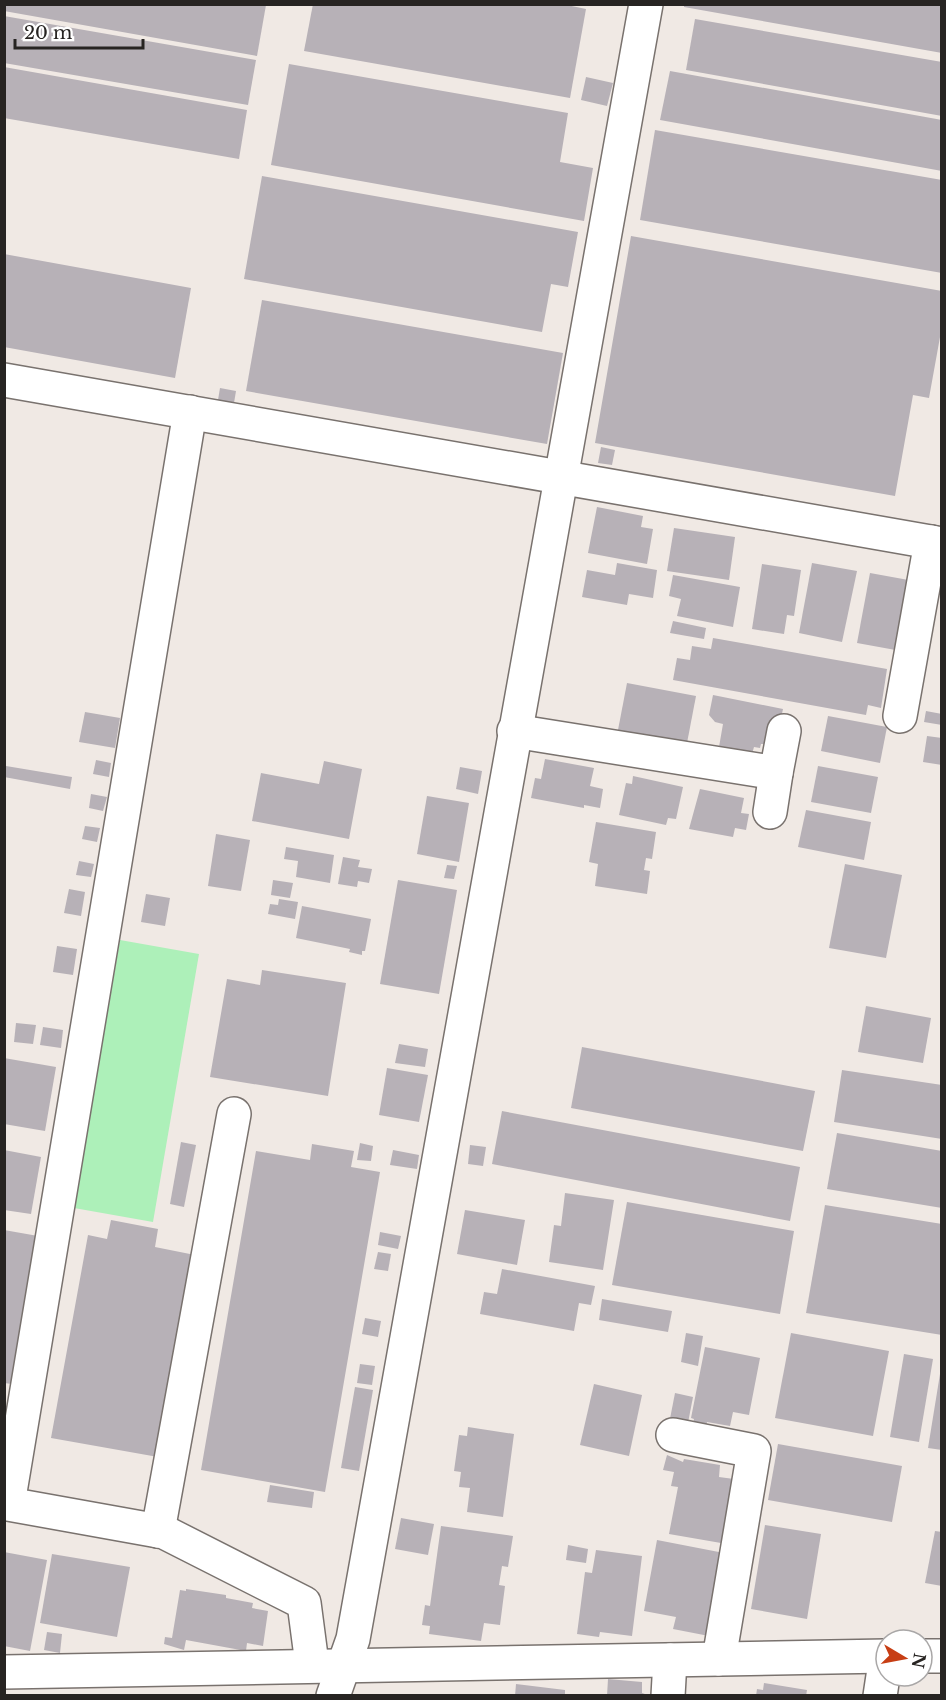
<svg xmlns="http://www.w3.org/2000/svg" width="946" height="1700" viewBox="0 0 946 1700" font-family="'Libre Baskerville',serif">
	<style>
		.green { fill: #adf0b9 }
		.building { fill: #b7b1b7 }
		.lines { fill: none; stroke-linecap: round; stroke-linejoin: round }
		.minor-casing { stroke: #79726e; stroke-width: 36 }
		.minor { stroke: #fff; stroke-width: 33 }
	</style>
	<rect width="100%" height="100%" fill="#f0e9e4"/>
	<path class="green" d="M 120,940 L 199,954 L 153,1222 L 74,1208 Z"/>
	<g class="building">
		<path d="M 4,4 L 264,4 L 266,5 L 257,56 L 4,11 Z"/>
		<path d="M 313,4 L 562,4 L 586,9 L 570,98 L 304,51 Z"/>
		<path d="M 684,4 L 942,4 L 942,53 L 684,7 Z"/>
		<path d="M 4,16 L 256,60 L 248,105 L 4,63 Z"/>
		<path d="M 695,19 L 942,62 L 942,116 L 686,70 Z"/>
		<path d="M 289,64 L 568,113 L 560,162 L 593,168 L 584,221 L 271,165 Z"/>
		<path d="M 4,67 L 247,110 L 239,159 L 4,118 Z"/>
		<path d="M 670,71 L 942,120 L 942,171 L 660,120 Z"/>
		<path d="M 586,77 L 613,83 L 607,106 L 581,100 Z"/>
		<path d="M 655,130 L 942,180 L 942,273 L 640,220 Z"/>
		<path d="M 262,176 L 578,232 L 568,287 L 551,284 L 542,332 L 244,279 Z"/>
		<path d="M 631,236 L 942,291 L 942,326 L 929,398 L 913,395 L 895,496 L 595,443 Z"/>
		<path d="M 4,254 L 191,288 L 175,378 L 4,347 Z"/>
		<path d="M 262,300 L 563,353 L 547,444 L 246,391 Z"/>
		<path d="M 220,388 L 236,391 L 234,403 L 218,400 Z"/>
		<path d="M 601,447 L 615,450 L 612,465 L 598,463 Z"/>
		<path d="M 597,507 L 643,516 L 641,527 L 653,529 L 647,564 L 588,553 Z"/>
		<path d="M 674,528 L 735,537 L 729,580 L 667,571 Z"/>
		<path d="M 617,563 L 657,570 L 653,598 L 629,594 L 627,605 L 582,597 L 587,570 L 615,575 Z"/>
		<path d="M 812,563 L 857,571 L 842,642 L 799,633 Z"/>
		<path d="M 762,564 L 801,570 L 794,616 L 787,615 L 784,634 L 752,629 Z"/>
		<path d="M 870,573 L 914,581 L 901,651 L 857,643 Z"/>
		<path d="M 673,575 L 740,587 L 733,627 L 677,616 L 681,599 L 669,596 Z"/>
		<path d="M 673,621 L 706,628 L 704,639 L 670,633 Z"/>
		<path d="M 713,638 L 887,669 L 881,708 L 868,705 L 866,715 L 673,680 L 677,658 L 690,660 L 692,646 L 711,649 Z"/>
		<path d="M 627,683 L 696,696 L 687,743 L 618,730 Z"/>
		<path d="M 713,695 L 783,709 L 780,723 L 769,721 L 764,744 L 761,744 L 760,748 L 754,747 L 752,754 L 719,747 L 723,724 L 715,722 L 709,715 Z"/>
		<path d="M 926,711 L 942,714 L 942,725 L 924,722 Z"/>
		<path d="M 85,712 L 120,718 L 115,748 L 79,742 Z"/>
		<path d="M 828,716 L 887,727 L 880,763 L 821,751 Z"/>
		<path d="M 927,736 L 942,738 L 942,765 L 923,762 Z"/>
		<path d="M 545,759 L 594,768 L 590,786 L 603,789 L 600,808 L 584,805 L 584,808 L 531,798 L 535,778 L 541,779 Z"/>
		<path d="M 96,760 L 111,763 L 109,777 L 93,774 Z"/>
		<path d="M 324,761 L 362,769 L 349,839 L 252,821 L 261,773 L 319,784 Z"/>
		<path d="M 6,766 L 72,777 L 70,789 L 4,777 Z"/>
		<path d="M 818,766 L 878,777 L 871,813 L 811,802 Z"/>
		<path d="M 460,767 L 482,771 L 478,794 L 456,789 Z"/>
		<path d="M 633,776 L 683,787 L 676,819 L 668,818 L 666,825 L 619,815 L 626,783 L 632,784 Z"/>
		<path d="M 700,789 L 744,798 L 741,813 L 749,814 L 746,830 L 735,828 L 733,837 L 689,829 Z"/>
		<path d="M 91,794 L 107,797 L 103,811 L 89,808 Z"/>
		<path d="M 427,796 L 469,803 L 459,862 L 417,854 Z"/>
		<path d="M 806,810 L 871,822 L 864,860 L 798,847 Z"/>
		<path d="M 596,822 L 656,832 L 652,859 L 646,858 L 644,870 L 650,871 L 647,894 L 595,886 L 598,864 L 589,862 Z"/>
		<path d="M 85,826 L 100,828 L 97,842 L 82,839 Z"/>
		<path d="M 216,834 L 250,840 L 241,891 L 208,886 Z"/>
		<path d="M 286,847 L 334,855 L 330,883 L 296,877 L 298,861 L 284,859 Z"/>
		<path d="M 343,857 L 360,860 L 358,867 L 372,869 L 369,883 L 358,881 L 357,887 L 338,884 Z"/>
		<path d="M 79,861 L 94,864 L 91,877 L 76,875 Z"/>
		<path d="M 845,864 L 902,875 L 886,958 L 829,948 Z"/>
		<path d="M 447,865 L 457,866 L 454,879 L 444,878 Z"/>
		<path d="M 273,880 L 293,883 L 290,898 L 271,895 Z"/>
		<path d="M 398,880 L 457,890 L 439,994 L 380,984 Z"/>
		<path d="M 69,889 L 85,892 L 81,916 L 64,913 Z"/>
		<path d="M 146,894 L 170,898 L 165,926 L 141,922 Z"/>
		<path d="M 279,899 L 298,902 L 295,919 L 268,914 L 270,904 L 278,905 Z"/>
		<path d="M 302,906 L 371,919 L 365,951 L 362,951 L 362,955 L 349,952 L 350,949 L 296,938 Z"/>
		<path d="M 57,946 L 77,949 L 73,975 L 53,972 Z"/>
		<path d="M 262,970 L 346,983 L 328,1096 L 210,1077 L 227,979 L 260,985 Z"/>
		<path d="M 866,1006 L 931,1018 L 923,1063 L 858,1052 Z"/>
		<path d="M 16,1023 L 36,1025 L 33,1044 L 14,1042 Z"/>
		<path d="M 43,1027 L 63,1030 L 61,1048 L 40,1045 Z"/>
		<path d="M 399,1044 L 428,1049 L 425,1067 L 395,1063 Z"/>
		<path d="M 582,1047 L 815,1091 L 803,1151 L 571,1108 Z"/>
		<path d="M 4,1058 L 56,1067 L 45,1131 L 4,1124 Z"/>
		<path d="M 387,1068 L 428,1075 L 419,1122 L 379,1115 Z"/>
		<path d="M 842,1070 L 942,1085 L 942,1139 L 834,1122 Z"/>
		<path d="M 502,1111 L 800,1167 L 790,1221 L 492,1164 Z"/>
		<path d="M 837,1133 L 942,1151 L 942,1208 L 827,1189 Z"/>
		<path d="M 181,1142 L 196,1145 L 184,1207 L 170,1204 Z"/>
		<path d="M 360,1143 L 373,1146 L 371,1161 L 357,1160 Z"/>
		<path d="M 312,1144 L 354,1151 L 351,1167 L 380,1172 L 325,1492 L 201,1470 L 256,1151 L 310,1160 Z"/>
		<path d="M 470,1145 L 486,1147 L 483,1166 L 468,1164 Z"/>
		<path d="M 4,1150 L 41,1157 L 31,1214 L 4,1210 Z"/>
		<path d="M 393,1150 L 419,1155 L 417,1169 L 390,1165 Z"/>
		<path d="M 565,1193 L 614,1200 L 603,1270 L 549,1262 L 554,1225 L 561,1226 Z"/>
		<path d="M 627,1202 L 794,1231 L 780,1314 L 612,1285 Z"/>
		<path d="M 825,1205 L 942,1224 L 942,1335 L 806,1313 Z"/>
		<path d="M 465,1210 L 525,1220 L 517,1265 L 457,1254 Z"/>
		<path d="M 111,1220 L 158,1229 L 155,1247 L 195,1255 L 158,1457 L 51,1438 L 88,1235 L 107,1239 Z"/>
		<path d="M 4,1230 L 38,1236 L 12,1384 L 4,1383 Z"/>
		<path d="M 380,1232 L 401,1236 L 398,1249 L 378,1245 Z"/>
		<path d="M 378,1252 L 391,1254 L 388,1271 L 374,1269 Z"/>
		<path d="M 502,1269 L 595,1286 L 591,1305 L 579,1303 L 574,1331 L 480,1314 L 484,1292 L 497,1294 Z"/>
		<path d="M 602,1299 L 672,1311 L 668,1332 L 599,1320 Z"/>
		<path d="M 365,1318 L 381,1321 L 378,1337 L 362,1334 Z"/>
		<path d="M 686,1333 L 703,1336 L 698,1366 L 681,1362 Z"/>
		<path d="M 791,1333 L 889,1351 L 873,1436 L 775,1418 Z"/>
		<path d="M 705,1347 L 760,1358 L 749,1415 L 733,1412 L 730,1426 L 707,1422 L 706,1427 L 693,1424 L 694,1419 L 691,1418 Z"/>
		<path d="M 904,1354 L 933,1359 L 919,1442 L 890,1437 Z"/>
		<path d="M 360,1364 L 375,1366 L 372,1385 L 357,1383 Z"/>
		<path d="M 940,1374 L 942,1374 L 942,1450 L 928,1448 Z"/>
		<path d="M 594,1384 L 642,1395 L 629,1456 L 580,1445 Z"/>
		<path d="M 355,1387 L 373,1390 L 359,1471 L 341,1468 Z"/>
		<path d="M 675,1393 L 693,1397 L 686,1433 L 668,1429 Z"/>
		<path d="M 468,1427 L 514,1434 L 503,1517 L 467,1512 L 470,1488 L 459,1487 L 461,1472 L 454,1471 L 459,1435 L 467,1436 Z"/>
		<path d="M 778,1444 L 902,1466 L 892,1522 L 768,1500 Z"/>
		<path d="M 667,1455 L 683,1462 L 684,1459 L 720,1465 L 719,1477 L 734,1479 L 721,1543 L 669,1534 L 678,1487 L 671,1486 L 674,1472 L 663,1470 Z"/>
		<path d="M 270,1485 L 314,1492 L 312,1508 L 267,1502 Z"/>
		<path d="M 401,1518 L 434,1524 L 428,1555 L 395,1549 Z"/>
		<path d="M 765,1525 L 821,1534 L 807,1619 L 751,1609 Z"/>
		<path d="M 441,1526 L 513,1536 L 508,1567 L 502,1566 L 499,1585 L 505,1586 L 500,1625 L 484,1623 L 481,1641 L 429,1634 L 430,1626 L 422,1625 L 425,1605 L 430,1606 Z"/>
		<path d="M 935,1531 L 942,1532 L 942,1586 L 925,1583 Z"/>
		<path d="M 657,1540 L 724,1553 L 709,1636 L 673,1629 L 676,1617 L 644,1611 Z"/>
		<path d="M 568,1545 L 588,1549 L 586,1563 L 566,1560 Z"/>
		<path d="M 596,1550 L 642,1556 L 632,1636 L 600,1632 L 599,1637 L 577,1634 L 585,1572 L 592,1573 Z"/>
		<path d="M 4,1552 L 47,1560 L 30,1651 L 4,1646 Z"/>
		<path d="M 52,1554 L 130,1567 L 117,1637 L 40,1623 Z"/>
		<path d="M 186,1589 L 226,1595 L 226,1598 L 253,1603 L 252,1608 L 268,1611 L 263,1646 L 247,1643 L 246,1651 L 186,1640 L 184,1650 L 164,1644 L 165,1637 L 172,1638 L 180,1590 L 186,1591 Z"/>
		<path d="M 47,1632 L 62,1634 L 60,1653 L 44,1650 Z"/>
		<path d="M 608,1679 L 642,1682 L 642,1693 L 651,1696 L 607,1696 Z"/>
		<path d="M 764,1683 L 807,1690 L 806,1696 L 756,1696 L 757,1689 L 763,1690 Z"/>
		<path d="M 516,1684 L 565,1690 L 565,1696 L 515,1696 Z"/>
	</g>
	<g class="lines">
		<defs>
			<g id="minor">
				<path d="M 4,380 L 942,544"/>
				<path d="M 190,412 L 8,1504 L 164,1532 L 304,1603 L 312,1664"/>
				<path d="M 900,716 L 931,542"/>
				<path d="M 514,731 L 776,773 L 784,731"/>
				<path d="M 770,812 L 776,773"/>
				<path d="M 673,1435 L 754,1451 L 719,1659"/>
				<path d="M 158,1531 L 234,1114"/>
				<path d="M 922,1656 L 942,1656"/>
				<path d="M 4,1672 L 886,1656"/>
				<path d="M 333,1696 L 353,1639 L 646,4"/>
				<path d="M 668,1696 L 670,1660"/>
				<path d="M 880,1696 L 886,1656"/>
			</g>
		</defs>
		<use href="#minor" class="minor-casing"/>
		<use href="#minor" class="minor"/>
	</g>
	<rect width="946" height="1700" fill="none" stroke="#272422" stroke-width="12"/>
	<g transform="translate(904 1658) rotate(100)"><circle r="28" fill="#ffffff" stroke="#a9a7a7" stroke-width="1.5"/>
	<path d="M0-4.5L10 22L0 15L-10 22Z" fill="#c73e14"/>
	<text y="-9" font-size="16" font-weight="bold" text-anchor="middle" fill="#272422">N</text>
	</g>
	<path d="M15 39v9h128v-9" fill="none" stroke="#272422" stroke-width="3"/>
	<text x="24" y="39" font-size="18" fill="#272422" stroke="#ffffff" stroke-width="4.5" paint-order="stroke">20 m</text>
</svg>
